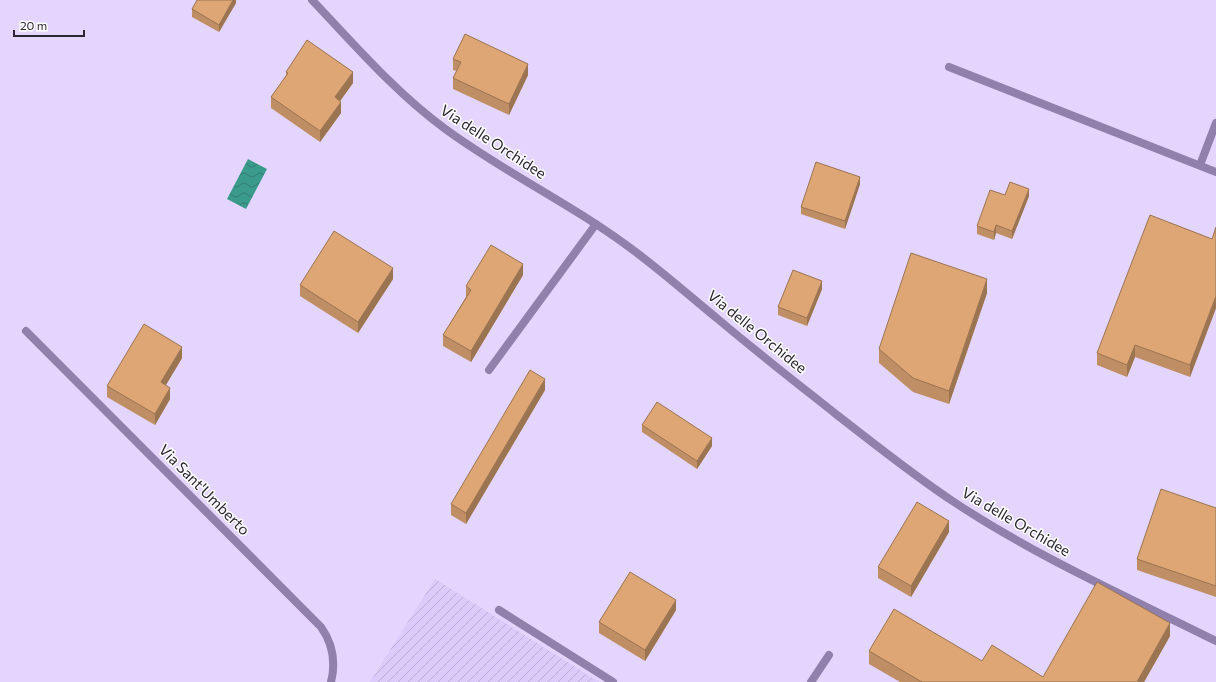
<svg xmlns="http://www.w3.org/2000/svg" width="1216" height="682" viewBox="0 0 1216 682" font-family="Commissioner,sans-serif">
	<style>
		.industrial { fill: url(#industrial-furrows) }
		.water { fill: url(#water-waves) }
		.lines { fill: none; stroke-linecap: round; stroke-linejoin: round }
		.lane { stroke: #9080ac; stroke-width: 8 }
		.street { stroke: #9080ac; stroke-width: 8 }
		.wall { fill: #bf8e65 }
		.shaded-wall { fill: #9b7452 }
		.building { fill: #dea575; stroke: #9b7452 }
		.labels { text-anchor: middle; stroke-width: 3; stroke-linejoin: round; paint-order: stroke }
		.street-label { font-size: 15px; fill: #2b2534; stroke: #fefefe }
	</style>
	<defs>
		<pattern id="industrial-furrows" width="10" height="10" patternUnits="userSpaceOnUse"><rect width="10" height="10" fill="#dbcafa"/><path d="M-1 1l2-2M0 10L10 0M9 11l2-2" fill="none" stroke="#bcadd7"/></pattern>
		<pattern id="water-waves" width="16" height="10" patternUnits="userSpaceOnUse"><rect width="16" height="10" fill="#3a9a8b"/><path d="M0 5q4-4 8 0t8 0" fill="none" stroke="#317d72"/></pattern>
	</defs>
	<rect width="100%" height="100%" fill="#e4d5fe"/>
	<path class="industrial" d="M 435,579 L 599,682 L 370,682 Z"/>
	<path class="water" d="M 248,159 L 267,169 L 246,209 L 227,199 Z"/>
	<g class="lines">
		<g class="lane">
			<path d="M 1200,165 L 1216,123"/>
			<path d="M 489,370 L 596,224"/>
		</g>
		<g class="street">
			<path d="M 312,0 C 354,44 395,92 444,128 C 506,174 576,206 637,253 C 665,274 692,298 719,320 C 758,353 798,384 837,415 C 876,445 913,475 954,502 C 1037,557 1128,597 1216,641"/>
			<path d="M 949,67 L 1216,172"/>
			<path d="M 26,331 L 321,627 C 333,644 336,662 331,682"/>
			<path d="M 499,610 L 613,682"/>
			<path d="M 811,682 L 829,655"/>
		</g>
	</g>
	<g class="wall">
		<path d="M 236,0 L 236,3 L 219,32 L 192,17 L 192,9 Z"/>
		<path d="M 453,59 L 528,75 L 509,115 L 453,89 L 453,78 L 457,71 L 453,70 Z"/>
		<path d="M 286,72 L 353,83 L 340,101 L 341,113 L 320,142 L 271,108 L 271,97 L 286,76 Z"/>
		<path d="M 860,184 L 845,229 L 801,214 L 801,207 Z"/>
		<path d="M 1029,196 L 1012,239 L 996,233 L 994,240 L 977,234 L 977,226 Z"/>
		<path d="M 1216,227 L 1216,308 L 1190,377 L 1135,357 L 1127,377 L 1097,365 L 1097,353 L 1212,239 Z"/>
		<path d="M 523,275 L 471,362 L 443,346 L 443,335 L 466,297 L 466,286 Z"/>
		<path d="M 393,279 L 358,333 L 300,296 L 300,285 Z"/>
		<path d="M 822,289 L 807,326 L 778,315 L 778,307 Z"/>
		<path d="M 987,293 L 949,404 L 913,392 L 879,363 L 879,349 Z"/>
		<path d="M 182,358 L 166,385 L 170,399 L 155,425 L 107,397 L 107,386 Z"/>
		<path d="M 545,390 L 466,524 L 451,515 L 451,504 Z"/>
		<path d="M 642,425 L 712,446 L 697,469 L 642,432 Z"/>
		<path d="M 1216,508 L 1216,597 L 1137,570 L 1137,559 Z"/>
		<path d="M 949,532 L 911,597 L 878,578 L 878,567 Z"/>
		<path d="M 676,610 L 645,661 L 599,633 L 599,622 Z"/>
		<path d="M 1170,636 L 1144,682 L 900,682 L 869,664 L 869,651 L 982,661 L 1043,677 Z"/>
	</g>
	<g class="shaded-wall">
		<path d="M 233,0 L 236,0 L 236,3 L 219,32 L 219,25 Z"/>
		<path d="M 528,64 L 528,75 L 509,115 L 509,104 Z"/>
		<path d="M 353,72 L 353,83 L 335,108 L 335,97 Z"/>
		<path d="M 341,102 L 341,113 L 320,142 L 320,131 Z"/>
		<path d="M 860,177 L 860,184 L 845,229 L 845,221 Z"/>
		<path d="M 1029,189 L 1029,196 L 1012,239 L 1012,231 Z"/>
		<path d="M 996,225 L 996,233 L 994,240 L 994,232 Z"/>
		<path d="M 523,264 L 523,275 L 471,362 L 471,351 Z"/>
		<path d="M 393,268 L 393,279 L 358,333 L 358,322 Z"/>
		<path d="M 987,279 L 987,293 L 949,404 L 949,391 Z"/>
		<path d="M 822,281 L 822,289 L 807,326 L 807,318 Z"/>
		<path d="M 1216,296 L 1216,308 L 1190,377 L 1190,365 Z"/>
		<path d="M 1135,345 L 1135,357 L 1127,377 L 1127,365 Z"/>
		<path d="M 182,347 L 182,358 L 161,393 L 161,382 Z"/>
		<path d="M 545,379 L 545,390 L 466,524 L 466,513 Z"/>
		<path d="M 170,388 L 170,399 L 155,425 L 155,414 Z"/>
		<path d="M 712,438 L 712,446 L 697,469 L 697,461 Z"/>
		<path d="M 949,521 L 949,532 L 911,597 L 911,586 Z"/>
		<path d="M 676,600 L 676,610 L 645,661 L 645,650 Z"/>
		<path d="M 1170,623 L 1170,636 L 1144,682 L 1137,682 Z"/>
	</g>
	<g class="building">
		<path d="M 197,0 L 233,0 L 219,25 L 192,9 Z"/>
		<path d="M 465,34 L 528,64 L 509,104 L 453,78 L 461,62 L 453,59 Z"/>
		<path d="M 307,40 L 353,72 L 335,97 L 341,102 L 320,131 L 271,97 L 288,73 L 286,72 Z"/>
		<path d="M 816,162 L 860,177 L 845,221 L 801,207 Z"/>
		<path d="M 1010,182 L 1029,189 L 1012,231 L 996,225 L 994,232 L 977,226 L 990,190 L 1005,195 Z"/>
		<path d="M 1150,215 L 1212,239 L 1216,227 L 1216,296 L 1190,365 L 1135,345 L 1127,365 L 1097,353 Z"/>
		<path d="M 334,231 L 393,268 L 358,322 L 300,285 Z"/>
		<path d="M 491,245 L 523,264 L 471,351 L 443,335 L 471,290 L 466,286 Z"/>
		<path d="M 911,253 L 987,279 L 949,391 L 913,378 L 879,349 Z"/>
		<path d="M 793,270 L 822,281 L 807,318 L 778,307 Z"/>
		<path d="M 144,324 L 182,347 L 161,382 L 170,388 L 155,414 L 107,386 Z"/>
		<path d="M 530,370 L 545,379 L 466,513 L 451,504 Z"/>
		<path d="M 657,402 L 712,438 L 697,461 L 642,425 Z"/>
		<path d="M 1161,489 L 1216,508 L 1216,586 L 1137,559 Z"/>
		<path d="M 917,502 L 949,521 L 911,586 L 878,567 Z"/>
		<path d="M 630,572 L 676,600 L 645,650 L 599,622 Z"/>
		<path d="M 1097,582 L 1170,623 L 1137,682 L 922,682 L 869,651 L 894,609 L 982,661 L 992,645 L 1043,677 Z"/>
	</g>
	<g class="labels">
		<g class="street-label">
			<text transform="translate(493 142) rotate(33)" y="5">Via delle Orchidee</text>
			<text transform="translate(757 332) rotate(39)" y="5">Via delle Orchidee</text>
			<text transform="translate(204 490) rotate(45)" y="5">Via Sant'Umberto</text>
			<text transform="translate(1016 522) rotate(30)" y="5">Via delle Orchidee</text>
		</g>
	</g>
	<path d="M14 30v6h70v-6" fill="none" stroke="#2b2534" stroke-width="2"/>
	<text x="20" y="30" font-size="12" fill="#2b2534" stroke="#fefefe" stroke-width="3" paint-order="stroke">20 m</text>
</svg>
